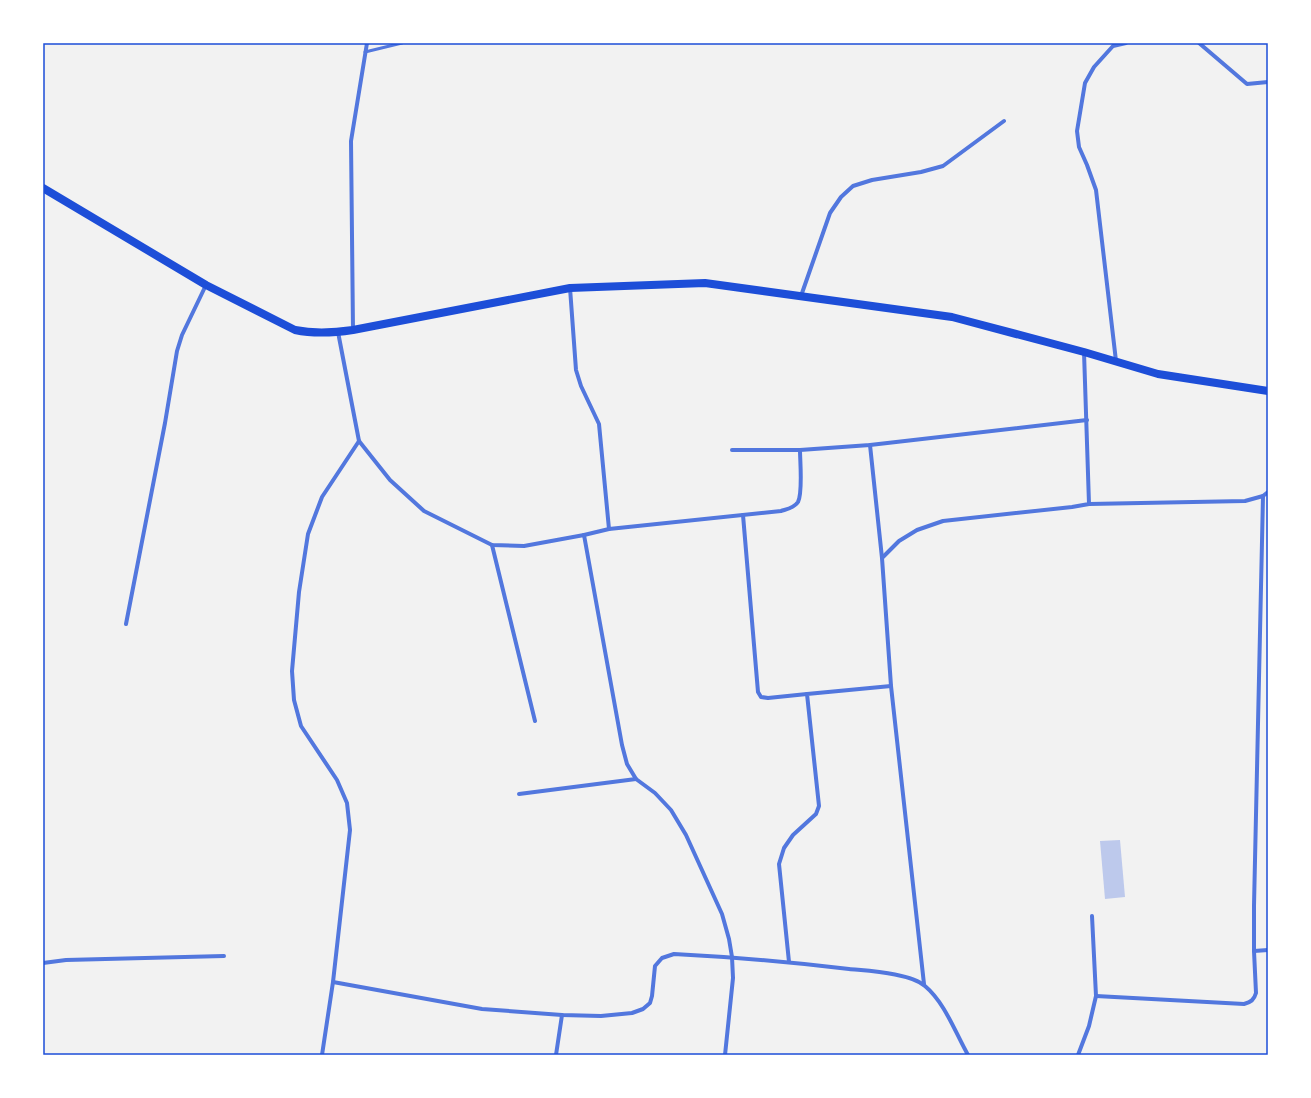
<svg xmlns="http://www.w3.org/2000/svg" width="1311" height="1098" viewBox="0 0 1311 1098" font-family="'Public Sans',sans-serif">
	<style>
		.building { fill: #bdc9ec }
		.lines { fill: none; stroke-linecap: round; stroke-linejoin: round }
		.service { stroke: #5277de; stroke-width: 3 }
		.minor { stroke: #5277de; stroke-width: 4 }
		.secondary { stroke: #1d4ed8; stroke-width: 8 }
		.neatline { fill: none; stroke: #1d4ed8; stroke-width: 1.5 }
	</style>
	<rect width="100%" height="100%" fill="#f2f2f2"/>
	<path class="building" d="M 1120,840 L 1125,897 L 1105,899 L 1100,841 Z"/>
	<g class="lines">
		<path class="service" d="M 365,52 L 402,43"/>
		<g class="minor">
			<path d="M 1199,43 L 1247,84 L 1268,82"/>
			<path d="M 570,288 L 576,370 L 581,386 L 599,424 L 609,529 L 584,535"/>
			<path d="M 801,296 L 830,213 L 841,197 L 853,186 L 872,180 L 921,172 L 943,166 L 1004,121"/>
			<path d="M 353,330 L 351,141 L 367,43"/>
			<path d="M 338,332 L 359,441 L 390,480 L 424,511 L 492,545 L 524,546 L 584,535 L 622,745 L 627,764 L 636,779 L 655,793 L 671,810 L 686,835 L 722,914 L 729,939 L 732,957 L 733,978 L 725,1055"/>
			<path d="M 1116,361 L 1096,190 L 1087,165 L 1079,147 L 1077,131 L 1085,83 L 1094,67 L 1113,46 L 1126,43"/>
			<path d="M 870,445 L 882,558"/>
			<path d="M 732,450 L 800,450 L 870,445 L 1087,420"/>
			<path d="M 1263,496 L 1254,906 L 1254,951 L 1268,950"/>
			<path d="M 1089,504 L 1245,501 L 1263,496 L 1268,492"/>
			<path d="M 743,515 L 758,692 L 761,697 L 768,698 L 807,694"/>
			<path d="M 609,529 L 781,511 C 787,509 794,508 798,502 C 803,492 800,462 800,450"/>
			<path d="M 492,545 L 535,721"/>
			<path d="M 126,624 L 165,423 L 177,351 L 182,335 L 206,285"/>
			<path d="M 519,794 L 636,779"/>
			<path d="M 789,962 L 779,864 L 784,848 L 793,835 L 816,814 L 819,806 L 807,694 L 891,686"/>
			<path d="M 43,963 L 66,960 L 224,956"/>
			<path d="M 333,982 L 482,1009 L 562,1015 L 601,1016 L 632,1013 L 643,1009 L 650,1003 L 652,996 L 655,966 L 662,958 L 674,954 C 732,957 791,962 849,969 C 868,971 911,973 925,986 C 945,1003 955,1032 968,1055"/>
			<path d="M 924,984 L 891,686 L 882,558 L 899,541 L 917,530 L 943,521 L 1072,507 L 1089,504 L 1084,352"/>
			<path d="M 1096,996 L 1244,1004 C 1251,1002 1254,1000 1256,993 L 1254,951"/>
			<path d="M 322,1055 L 333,982 L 350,830 L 347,803 L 337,780 L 301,726 L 294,700 L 292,671 L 299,592 L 308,534 L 322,497 L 359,441"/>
			<path d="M 556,1055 L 562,1015"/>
			<path d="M 1078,1055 L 1089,1026 L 1096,996 L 1092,916"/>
		</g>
		<path class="secondary" d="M 43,188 L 206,285 L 295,330 C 314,334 333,333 353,330 L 570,288 L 705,283 L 952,317 L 1084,352 L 1158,374 L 1268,391"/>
	</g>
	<rect width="1311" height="1098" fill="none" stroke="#ffffff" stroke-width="88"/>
	<rect x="44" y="44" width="1223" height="1010" class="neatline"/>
</svg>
